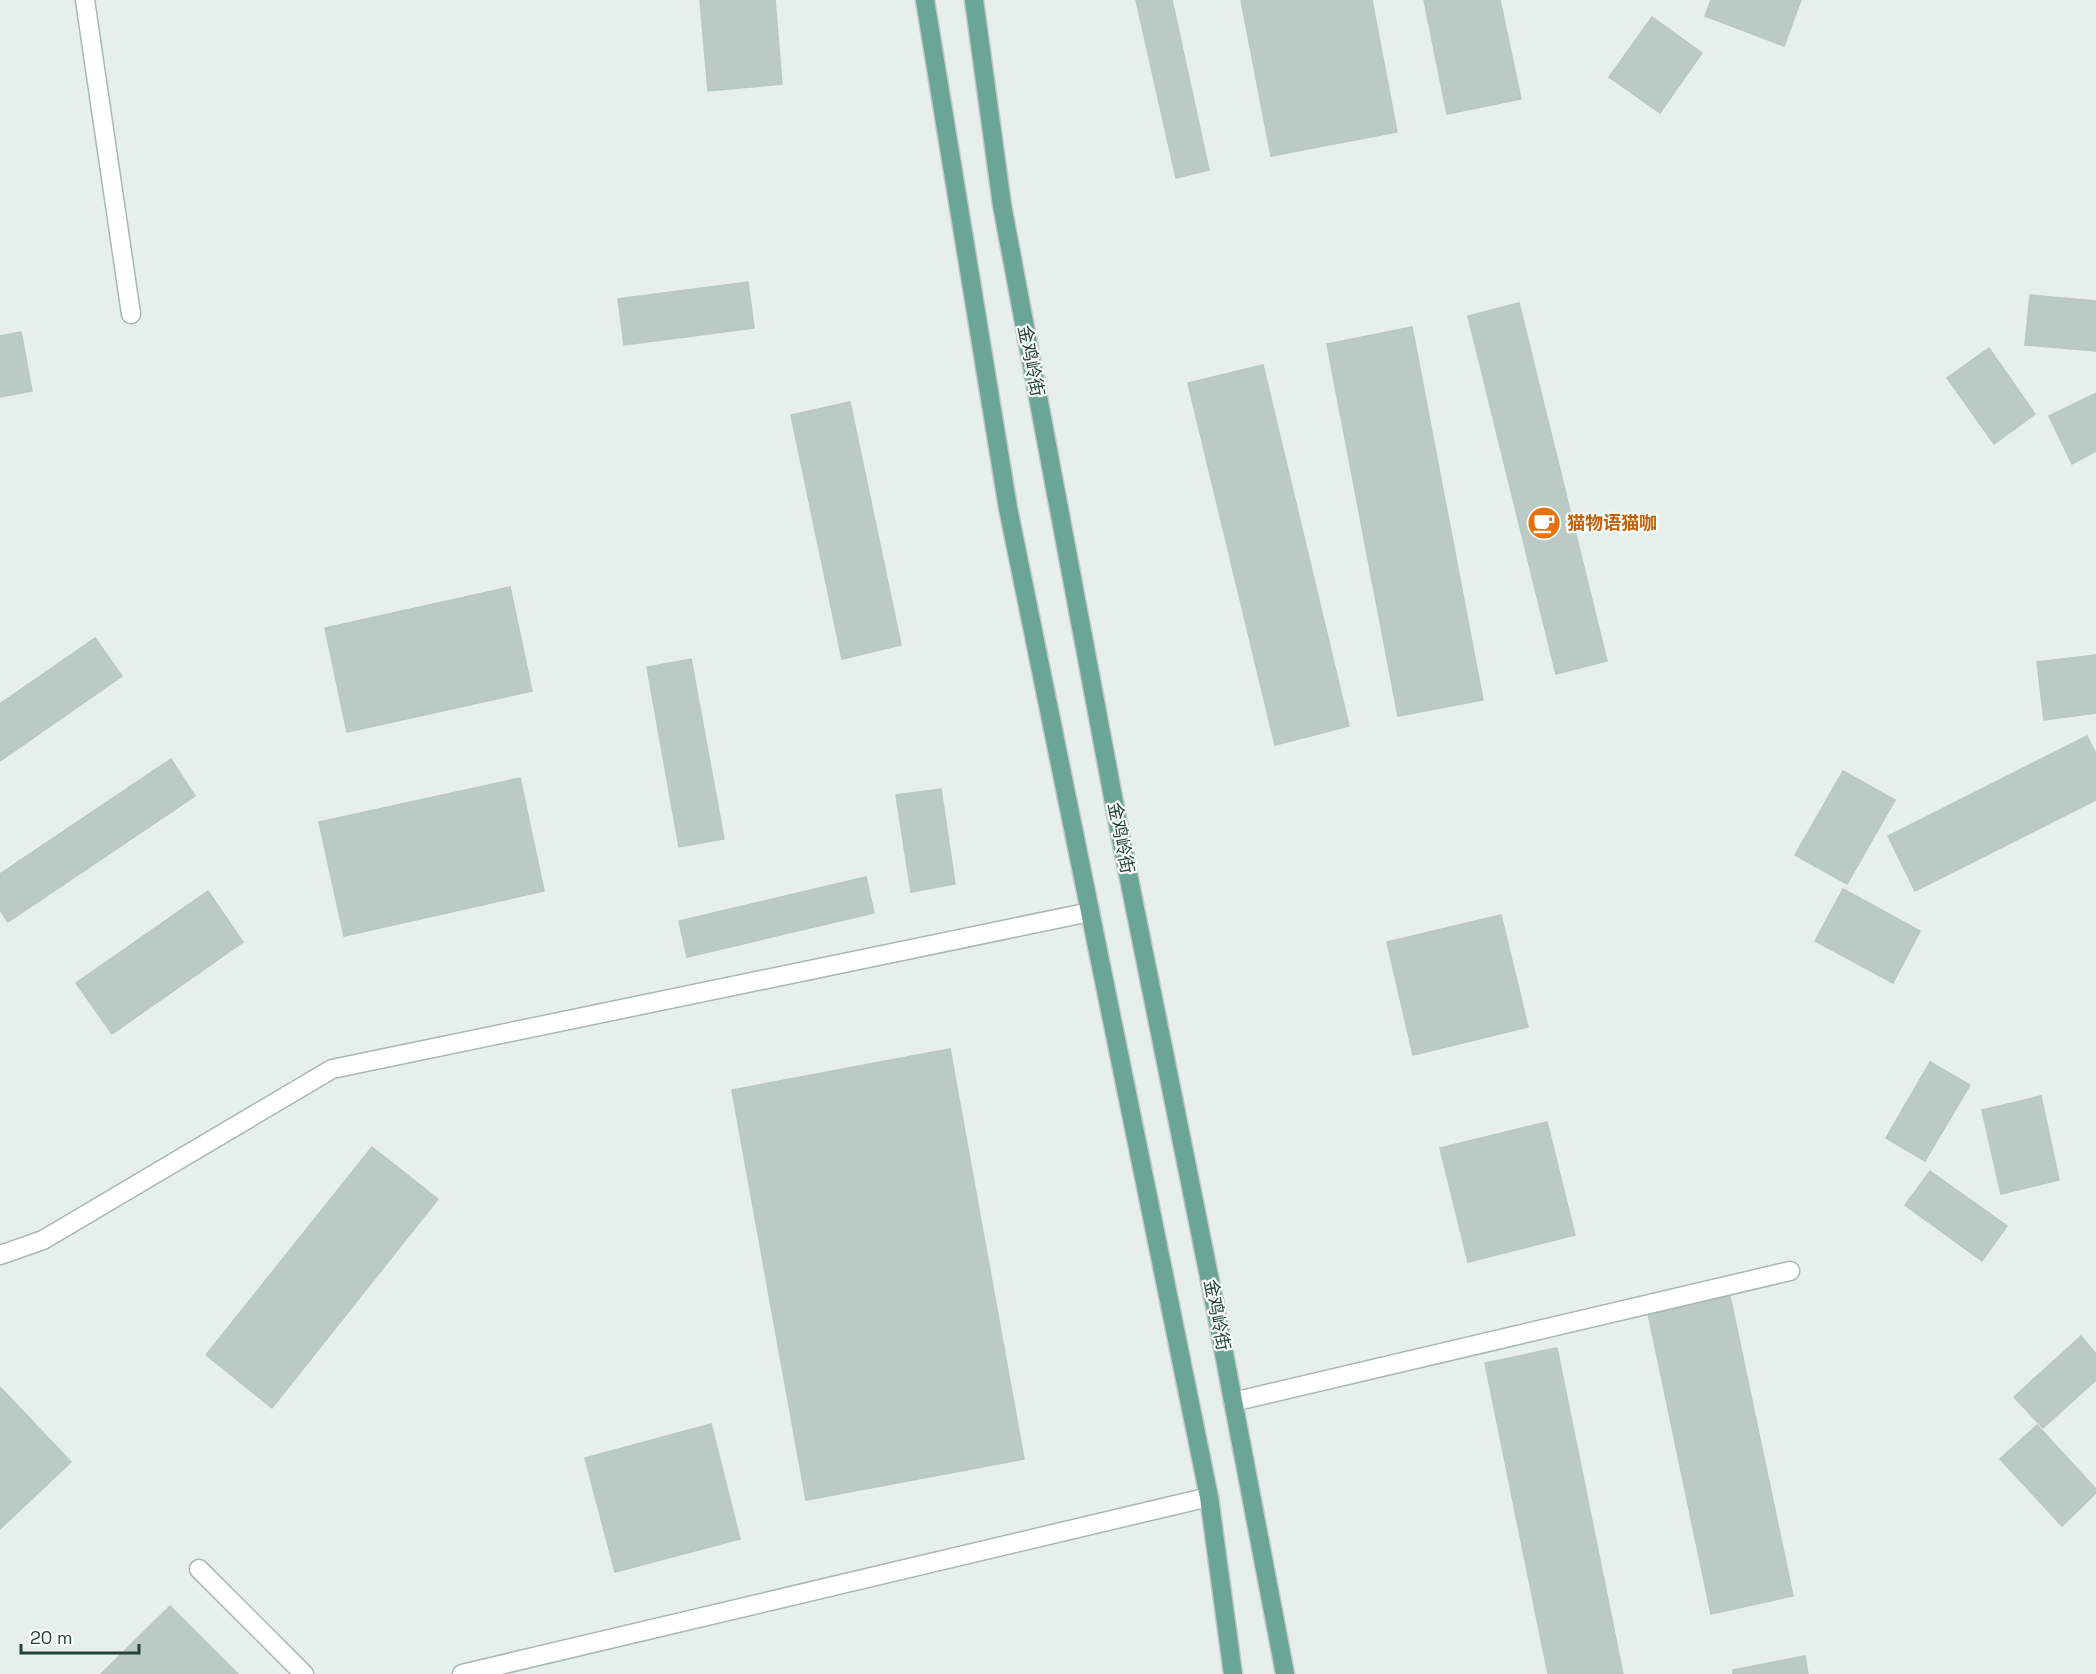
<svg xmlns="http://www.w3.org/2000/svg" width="2096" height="1674" viewBox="0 0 2096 1674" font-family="'Space Grotesk','Noto Sans SC',sans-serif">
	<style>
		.building { fill: #bbcac4; stroke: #b8c9c2; stroke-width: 1.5 }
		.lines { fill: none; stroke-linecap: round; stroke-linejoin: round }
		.minor-casing { stroke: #a8b8b2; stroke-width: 21 }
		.major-casing { stroke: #c2cac8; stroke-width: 21 }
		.minor { stroke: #fff; stroke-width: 18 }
		.major { stroke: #6aa596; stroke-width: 18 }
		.labels { text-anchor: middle; stroke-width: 4.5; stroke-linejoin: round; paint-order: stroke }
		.street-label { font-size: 18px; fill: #24423a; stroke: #f7fbf9 }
		.food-label { font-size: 18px; font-weight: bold; fill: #c56008; stroke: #f7fbf9; text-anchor: start }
	</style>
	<rect width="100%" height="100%" fill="#e6efeb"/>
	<g class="building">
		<path d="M 700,0 L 775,0 L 782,84 L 708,91 Z"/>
		<path d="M 1136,0 L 1172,0 L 1209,170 L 1176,178 Z"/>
		<path d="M 1241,0 L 1372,0 L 1397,132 L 1271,156 Z"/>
		<path d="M 1424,0 L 1500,0 L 1521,99 L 1447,114 Z"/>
		<path d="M 1711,0 L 1801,0 L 1784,46 L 1705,16 Z"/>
		<path d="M 1652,17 L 1702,53 L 1660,113 L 1609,77 Z"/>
		<path d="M 748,282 L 754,328 L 624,345 L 618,299 Z"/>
		<path d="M 2030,295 L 2096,301 L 2096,351 L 2025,345 Z"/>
		<path d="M 1519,303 L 1607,661 L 1556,674 L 1468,316 Z"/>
		<path d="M 1412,327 L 1483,700 L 1398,716 L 1327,344 Z"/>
		<path d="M 21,332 L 32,391 L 0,397 L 0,336 Z"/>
		<path d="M 1989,348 L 2035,414 L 1994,444 L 1947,378 Z"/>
		<path d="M 1263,365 L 1349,726 L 1275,745 L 1188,383 Z"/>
		<path d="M 2096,393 L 2096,451 L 2072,464 L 2049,416 Z"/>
		<path d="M 850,402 L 901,645 L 842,659 L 791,415 Z"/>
		<path d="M 510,587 L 532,691 L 347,732 L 325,628 Z"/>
		<path d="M 95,638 L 122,676 L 0,761 L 0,704 Z"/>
		<path d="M 2096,655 L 2096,713 L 2044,720 L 2037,662 Z"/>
		<path d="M 691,659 L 724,839 L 679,847 L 647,667 Z"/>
		<path d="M 2087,736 L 2096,754 L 2096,800 L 1915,891 L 1888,836 Z"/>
		<path d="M 171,759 L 195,796 L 8,922 L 0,910 L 0,874 Z"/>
		<path d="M 1843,771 L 1895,800 L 1847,884 L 1795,855 Z"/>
		<path d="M 520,778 L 544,891 L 344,936 L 319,822 Z"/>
		<path d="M 941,789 L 955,884 L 911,892 L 896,795 Z"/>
		<path d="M 866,877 L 874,913 L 687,957 L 679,921 Z"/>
		<path d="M 1843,889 L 1920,931 L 1893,983 L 1815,941 Z"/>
		<path d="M 208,891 L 243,942 L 112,1034 L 76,983 Z"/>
		<path d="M 1501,915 L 1528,1027 L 1413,1055 L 1387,942 Z"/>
		<path d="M 950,1049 L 1024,1459 L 806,1500 L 732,1090 Z"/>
		<path d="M 1930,1062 L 1970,1085 L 1925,1161 L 1886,1138 Z"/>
		<path d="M 2041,1096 L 2059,1180 L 2001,1194 L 1982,1110 Z"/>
		<path d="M 1547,1122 L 1575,1235 L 1468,1262 L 1440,1148 Z"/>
		<path d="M 372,1147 L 438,1199 L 272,1408 L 206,1355 Z"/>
		<path d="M 1930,1171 L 2007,1226 L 1982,1261 L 1905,1205 Z"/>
		<path d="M 1730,1296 L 1793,1596 L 1711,1614 L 1648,1313 Z"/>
		<path d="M 2081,1336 L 2096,1354 L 2096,1380 L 2043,1428 L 2014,1397 Z"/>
		<path d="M 1557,1348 L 1623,1674 L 1548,1674 L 1485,1363 Z"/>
		<path d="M 0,1387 L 71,1462 L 0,1529 Z"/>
		<path d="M 711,1424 L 740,1539 L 615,1572 L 585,1458 Z"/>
		<path d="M 2037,1425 L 2096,1489 L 2096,1493 L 2062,1526 L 2000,1459 Z"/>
		<path d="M 170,1606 L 238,1674 L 101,1674 Z"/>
		<path d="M 1805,1656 L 1808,1674 L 1733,1674 L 1733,1670 Z"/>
	</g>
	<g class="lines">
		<defs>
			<g id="minor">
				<path d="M 85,0 L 131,314"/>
				<path d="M 0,1255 L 43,1240 L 332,1069 L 1090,912"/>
				<path d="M 1233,1402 L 1790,1271"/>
				<path d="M 199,1569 L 304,1674"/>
				<path d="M 462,1674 L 1209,1497"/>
			</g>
			<g id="major">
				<path d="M 925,0 L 1008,508 L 1209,1497 L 1233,1674"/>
				<path d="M 974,0 L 1002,205 L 1119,829 L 1215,1306 L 1285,1674"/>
			</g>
		</defs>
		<use href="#minor" class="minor-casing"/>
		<use href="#major" class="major-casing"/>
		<use href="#minor" class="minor"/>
		<use href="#major" class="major"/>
	</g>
	<defs>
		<symbol id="cafe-disc" viewBox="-11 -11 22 22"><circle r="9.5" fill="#e8710a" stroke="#f7fbf9"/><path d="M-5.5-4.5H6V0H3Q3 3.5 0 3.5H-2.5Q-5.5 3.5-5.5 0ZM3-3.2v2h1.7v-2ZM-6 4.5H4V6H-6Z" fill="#fff"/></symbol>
	</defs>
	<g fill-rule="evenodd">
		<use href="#cafe-disc" x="1525" y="504" width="38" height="38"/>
	</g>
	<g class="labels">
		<g class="street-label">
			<text transform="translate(1031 361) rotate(79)" y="6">金鸡岭街</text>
			<text transform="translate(1121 838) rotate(79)" y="6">金鸡岭街</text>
			<text transform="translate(1217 1315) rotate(79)" y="6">金鸡岭街</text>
		</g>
		<g class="food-label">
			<text x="1567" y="529">猫物语猫咖</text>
		</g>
	</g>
	<path d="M21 1644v9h118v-9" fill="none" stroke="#24423a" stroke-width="3"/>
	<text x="30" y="1644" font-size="18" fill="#24423a" stroke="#f7fbf9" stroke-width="4.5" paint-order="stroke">20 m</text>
</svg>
